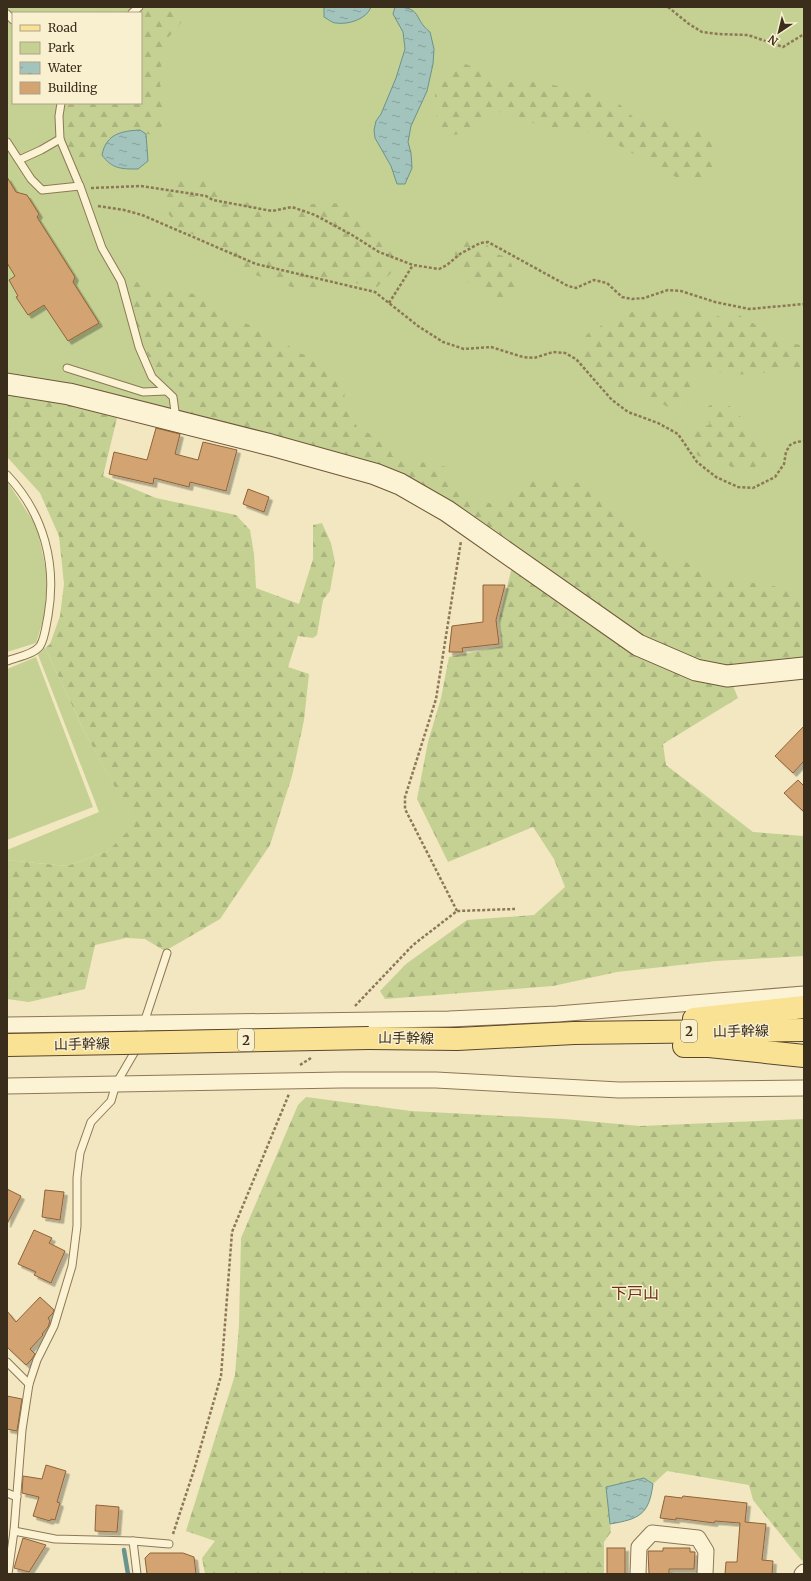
<svg xmlns="http://www.w3.org/2000/svg" width="811" height="1581" viewBox="0 0 811 1581" font-family="Merriweather,'Noto Sans JP',serif">
	<style>
		.green { fill: #c5d193; fill-rule: evenodd }
		.forest { fill: url(#forest-firs) }
		.water { fill: url(#water-ripples); stroke: #69938c }
		.lines { fill: none; stroke-linecap: round; stroke-linejoin: round }
		.stream { stroke: #69938c; stroke-width: 4.5 }
		.building { fill: #d4a372; stroke: #8f6239; filter: url(#shadow) }
		.lane-casing { stroke: #8d7856; stroke-width: 9 }
		.street-casing { stroke: #8d7856; stroke-width: 17 }
		.secondary-casing { stroke: #6f5839; stroke-width: 23 }
		.primary-casing { stroke: #5a452b; stroke-width: 24 }
		.path { stroke: #8d7856; stroke-width: 2.5; stroke-dasharray: 3 2; stroke-linecap: butt }
		.lane { stroke: #fcf3d4; stroke-width: 7 }
		.street { stroke: #fcf3d4; stroke-width: 15 }
		.secondary { stroke: #fcf3d4; stroke-width: 21 }
		.primary { stroke: #f9e294; stroke-width: 22 }
		.primary-bridge-casing { stroke: #5a452b; stroke-width: 24; stroke-linecap: butt }
		.primary-bridge { stroke: #f9e294; stroke-width: 22 }
		.labels { text-anchor: middle; stroke-width: 3; stroke-linejoin: round; paint-order: stroke }
		.shield { fill: #f9f0d0; stroke: #746852; stroke-width: 1 }
		.shield-label { font-size: 13px; font-weight: bold; fill: #3b2d1c }
		.street-label { font-size: 14px; fill: #3b2d1c; stroke: #f9f0d0 }
		.quarter-label { font-size: 16px; fill: #6c2f17; stroke: #f9f0d0 }
	</style>
	<defs>
		<pattern id="forest-firs" width="22" height="20" patternUnits="userSpaceOnUse"><rect width="22" height="20" fill="#c5d193"/><path d="M5 1l3.5 6h-7zM16 11l3.5 6h-7z" fill="#aab47e"/></pattern>
		<pattern id="water-ripples" width="26" height="14" patternUnits="userSpaceOnUse"><rect width="26" height="14" fill="#a3c4bd"/><path d="M2 4q2-2 4 0t4 0M15 11q2-2 4 0t4 0" fill="none" stroke="#86a099"/></pattern>
		<filter id="shadow"><feDropShadow dx="3.5" dy="3.5" stdDeviation="0" flood-color="#0004"/></filter>
	</defs>
	<rect width="100%" height="100%" fill="#f2e7c0"/>
	<g class="green">
		<path d="M 7,7 L 804,7 L 804,659 L 604,610 L 441,495 L 406,475 L 89,390 L 24,376 L 7,374 ZM 13,13 L 141,13 L 141,103 L 13,103 Z"/>
		<path d="M 7,481 L 37,527 L 47,575 L 45,614 L 36,643 L 7,652 Z"/>
		<path d="M 45,648 L 84,731 L 136,825 L 108,851 L 67,866 L 7,860 L 7,850 L 99,812 L 37,652 Z"/>
		<path d="M 36,657 L 93,807 L 7,840 L 7,669 Z"/>
	</g>
	<g class="forest">
		<path d="M 104,7 L 187,7 L 190,12 L 167,39 L 159,77 L 161,89 L 158,96 L 167,118 L 156,135 L 146,134 L 140,130 L 132,131 L 112,136 L 103,146 L 102,155 L 76,158 L 64,141 L 63,113 L 65,103 L 141,103 L 141,13 L 97,13 Z"/>
		<path d="M 465,64 L 486,70 L 491,85 L 518,81 L 548,83 L 572,91 L 586,92 L 619,104 L 634,118 L 663,119 L 677,127 L 705,129 C 717,144 715,152 712,170 L 702,177 L 687,181 L 660,171 L 624,148 L 586,131 L 552,131 L 513,114 L 498,112 L 478,122 L 460,134 L 446,136 L 437,123 L 435,94 L 448,68 Z"/>
		<path d="M 188,178 L 206,180 L 224,195 L 258,206 L 266,218 L 287,224 L 301,206 L 309,204 L 342,203 L 361,216 L 378,232 L 399,263 L 394,270 L 376,288 L 344,280 L 303,291 L 247,272 L 221,246 L 178,228 L 168,213 L 162,195 L 169,180 Z"/>
		<path d="M 473,237 L 487,245 L 496,254 L 504,256 L 511,263 L 520,289 L 515,298 L 506,304 C 490,302 463,283 456,267 C 454,263 455,256 455,252 L 462,244 Z"/>
		<path d="M 133,280 L 153,290 L 196,294 L 237,320 L 261,329 L 302,354 L 323,362 L 343,381 L 345,400 L 358,429 L 389,441 L 392,456 L 447,467 L 456,487 L 474,497 L 494,505 L 515,496 L 525,480 L 553,476 L 593,487 L 632,522 L 667,563 L 685,561 C 697,570 708,577 723,580 C 747,584 793,580 803,607 C 806,615 804,648 804,659 L 750,667 L 707,664 L 646,638 L 441,495 L 406,475 L 390,470 L 188,416 C 183,383 179,381 151,365 L 134,316 L 125,282 Z"/>
		<path d="M 648,306 L 672,310 L 686,308 L 733,320 L 739,315 L 756,325 L 763,332 L 779,333 C 788,343 791,344 804,345 L 804,372 L 800,370 L 734,375 L 709,370 L 692,371 L 689,401 L 679,404 L 674,410 L 640,393 L 604,383 L 584,363 C 583,352 580,339 590,332 C 596,329 599,329 603,323 Z"/>
		<path d="M 7,393 L 53,401 L 117,418 L 103,476 L 156,498 L 236,515 L 250,530 L 254,554 L 256,588 L 299,604 L 313,559 L 313,525 L 322,523 L 331,543 L 335,562 L 330,591 L 323,600 L 317,635 L 313,638 L 298,636 L 288,667 L 309,674 L 304,720 L 292,776 L 270,845 L 220,919 L 165,951 L 145,939 L 126,938 L 95,945 L 85,989 L 29,1002 L 7,999 L 7,860 L 67,866 L 108,851 L 135,824 L 84,731 L 45,648 L 50,644 L 60,616 L 64,584 L 59,536 L 40,493 L 7,457 Z"/>
		<path d="M 716,401 L 734,408 L 745,423 L 758,432 L 761,445 L 767,457 C 756,469 750,470 735,472 L 727,463 L 698,456 L 686,440 L 685,435 L 710,424 L 702,416 L 705,409 Z"/>
		<path d="M 512,567 L 643,659 L 696,679 L 733,686 L 738,698 L 663,744 L 666,765 L 753,832 L 804,836 L 804,956 L 716,961 L 617,972 L 553,986 L 385,999 L 380,991 L 406,964 L 467,920 L 534,915 L 565,887 L 554,859 L 533,827 L 448,862 L 417,799 L 428,742 L 441,698 L 449,657 L 502,646 L 499,619 Z"/>
		<path d="M 306,1097 L 411,1111 L 564,1119 L 640,1126 L 804,1119 L 804,1559 L 802,1561 L 753,1500 L 749,1485 L 667,1471 L 653,1484 L 644,1478 L 606,1487 L 611,1532 L 604,1542 L 604,1574 L 205,1574 L 202,1558 L 215,1541 L 186,1531 L 235,1375 L 239,1325 L 241,1238 L 298,1105 Z"/>
	</g>
	<g class="water">
		<path d="M 324,7 L 371,7 C 367,19 348,25 336,23 C 332,23 328,19 324,17 Z"/>
		<path d="M 395,7 C 423,7 413,19 430,32 L 434,49 L 433,64 L 427,91 L 411,126 L 408,142 L 411,153 L 412,168 L 405,184 L 397,184 L 391,166 L 375,138 L 374,130 L 376,121 L 381,114 L 396,78 L 405,49 L 403,32 L 393,14 Z"/>
		<path d="M 140,130 L 146,134 L 148,161 L 138,169 C 121,169 112,169 102,155 C 106,134 121,131 140,130 Z"/>
		<path d="M 644,1478 L 653,1484 C 649,1515 639,1519 610,1524 L 606,1487 Z"/>
	</g>
	<g class="lines">
		<path class="stream" d="M 124,1550 L 128,1574"/>
	</g>
	<g class="building">
		<path d="M 7,177 L 16,192 L 27,195 L 39,214 L 37,217 L 75,277 L 73,282 L 99,323 L 68,341 L 44,305 L 28,315 L 16,297 L 18,296 L 9,280 L 15,276 L 7,263 Z"/>
		<path d="M 156,428 L 180,434 L 175,454 L 198,460 L 203,442 L 237,450 L 226,491 L 190,482 L 189,487 L 154,478 L 153,484 L 109,474 L 114,452 L 147,460 Z"/>
		<path d="M 248,489 L 269,497 L 264,512 L 243,504 Z"/>
		<path d="M 483,585 L 505,585 L 496,620 L 499,644 L 462,648 L 463,652 L 449,652 L 452,626 L 483,622 Z"/>
		<path d="M 804,726 L 804,761 L 793,773 L 775,756 Z"/>
		<path d="M 798,780 L 804,786 L 804,812 L 784,793 Z"/>
		<path d="M 7,1189 L 21,1196 L 7,1224 Z"/>
		<path d="M 45,1190 L 64,1192 L 60,1220 L 42,1217 Z"/>
		<path d="M 34,1230 L 52,1238 L 49,1243 L 65,1251 L 51,1283 L 34,1275 L 36,1272 L 18,1264 Z"/>
		<path d="M 40,1297 L 54,1310 L 53,1313 L 48,1318 L 50,1321 L 48,1327 L 42,1334 L 43,1335 L 30,1349 L 35,1354 L 32,1359 L 26,1365 L 7,1347 L 7,1311 L 16,1322 Z"/>
		<path d="M 7,1396 L 22,1399 L 17,1431 L 7,1429 Z"/>
		<path d="M 46,1465 L 66,1471 L 57,1502 L 60,1503 L 55,1520 L 51,1519 L 50,1521 L 33,1516 L 39,1497 L 22,1493 L 23,1476 L 42,1479 Z"/>
		<path d="M 665,1496 L 682,1498 L 683,1496 L 747,1503 L 745,1522 L 766,1524 L 762,1560 L 773,1561 L 772,1574 L 725,1574 L 726,1562 L 737,1562 L 740,1523 L 715,1521 L 714,1523 L 676,1518 L 676,1520 L 660,1518 Z"/>
		<path d="M 96,1505 L 119,1507 L 117,1532 L 95,1531 Z"/>
		<path d="M 23,1538 L 46,1545 L 29,1572 L 14,1568 Z"/>
		<rect x="607" y="1548" width="18" height="26"/>
		<path d="M 663,1548 L 690,1548 L 690,1552 L 695,1552 L 694,1569 L 669,1569 L 669,1574 L 649,1574 L 648,1551 L 663,1551 Z"/>
		<path d="M 150,1553 L 183,1553 L 194,1557 L 196,1574 L 147,1574 L 145,1558 Z"/>
	</g>
	<g class="lines">
		<defs>
			<g id="lane">
				<path d="M 132,13 L 139,7"/>
				<path d="M 7,14 L 13,20"/>
				<path d="M 61,103 L 59,116 L 60,139 L 81,189 L 102,248 L 121,281 L 139,347 L 152,377 L 173,397 L 176,419"/>
				<path d="M 7,142 L 31,179 L 42,190 L 80,186"/>
				<path d="M 19,160 L 41,150 L 60,139"/>
				<path d="M 67,368 L 143,392 L 166,391"/>
				<path d="M 7,475 C 44,514 57,564 48,616 C 46,625 45,638 40,646 C 33,655 17,657 7,661"/>
				<path d="M 7,1362 L 29,1384"/>
				<path d="M 7,1493 L 17,1497"/>
				<path d="M 14,1531 L 55,1539 L 133,1541 L 169,1544"/>
				<path d="M 133,1541 L 137,1574"/>
				<path d="M 8,1574 L 14,1531 L 22,1430 L 29,1384 L 37,1360 L 54,1326 L 72,1266 L 77,1226 L 77,1178 L 80,1153 L 91,1122 L 111,1101 L 116,1084 L 134,1053 L 167,953"/>
			</g>
			<g id="street">
				<path d="M 7,1025 L 449,1019 L 557,1014 L 804,994"/>
				<path d="M 7,1086 L 341,1080 L 436,1080 L 619,1090 L 804,1088"/>
				<path d="M 638,1574 L 639,1547 L 652,1533 L 698,1538 L 706,1551 L 705,1574"/>
				<path d="M 802,1574 L 804,1572"/>
			</g>
			<path id="secondary" d="M 7,384 L 69,394 L 271,445 L 375,474 L 400,484 L 447,511 L 638,645 L 696,670 L 727,676 L 804,668"/>
			<g id="primary">
				<path d="M 694,1019 L 804,1007"/>
				<path d="M 369,1038 L 457,1039 L 574,1033 L 804,1030"/>
				<path d="M 7,1045 L 122,1043"/>
				<path d="M 684,1046 L 709,1046 L 804,1056"/>
			</g>
		</defs>
		<use href="#lane" class="lane-casing"/>
		<use href="#street" class="street-casing"/>
		<use href="#secondary" class="secondary-casing"/>
		<use href="#primary" class="primary-casing"/>
		<g class="path">
			<path d="M 668,7 L 689,24 L 702,32 L 718,34 L 748,35 L 783,47 L 804,34"/>
			<path d="M 91,188 L 141,186 L 206,196 L 213,200 L 272,211 L 292,207 L 315,215 L 352,235 L 379,252 L 413,265 L 439,269 L 447,265 L 460,254 L 480,243 L 488,242 L 568,286 L 576,288 L 594,280 L 607,283 L 622,297 L 632,299 L 644,298 L 668,290 L 681,291 L 715,302 L 749,309 L 804,304"/>
			<path d="M 98,206 L 124,210 L 142,215 L 256,264 L 375,292 L 418,326 L 443,342 L 464,349 L 491,347 L 523,357 L 534,358 L 553,352 L 565,353 L 576,359 L 612,400 L 628,412 L 658,423 L 678,434 L 697,462 L 716,477 L 738,487 L 753,488 L 775,477 L 784,464 L 786,452 L 790,445 L 796,442 L 804,441"/>
			<path d="M 389,303 L 413,265"/>
			<path d="M 457,911 L 405,809 L 405,797 L 436,699 L 461,541"/>
			<path d="M 355,1006 L 413,945 L 457,911 L 515,909"/>
			<path d="M 300,1065 L 311,1058"/>
			<path d="M 173,1534 L 194,1470 L 221,1376 L 232,1232 L 289,1094"/>
		</g>
		<use href="#lane" class="lane"/>
		<use href="#street" class="street"/>
		<use href="#secondary" class="secondary"/>
		<use href="#primary" class="primary"/>
		<defs>
			<path id="primary-bridge" d="M 122,1043 L 369,1038"/>
		</defs>
		<use href="#primary-bridge" class="primary-bridge-casing"/>
		<use href="#primary-bridge" class="primary-bridge"/>
	</g>
	<g class="labels">
		<g class="shield">
			<rect x="681" y="1020" width="16" height="22" rx="3"/>
			<rect x="238" y="1029" width="16" height="22" rx="3"/>
		</g>
		<g class="shield-label">
			<text x="689" y="1036">2</text>
			<text x="246" y="1045">2</text>
		</g>
		<g class="street-label">
			<text transform="translate(741 1031) rotate(-1)" y="5">山手幹線</text>
			<text transform="translate(406 1038) rotate(1)" y="5">山手幹線</text>
			<text transform="translate(82 1044) rotate(-1)" y="5">山手幹線</text>
		</g>
		<g class="quarter-label">
			<text x="635" y="1299">下戸山</text>
		</g>
	</g>
	<rect width="811" height="1581" fill="none" stroke="#3b2d1c" stroke-width="16"/>
	<rect x="12" y="12" width="130" height="92" fill="#f9f0d0" stroke="#ada288"/>
	<rect x="20" y="25" width="20" height="6" fill="#f9e294" stroke="#ada288"/>
	<text x="48" y="32" font-size="12" fill="#3b2d1c">Road</text>
	<rect x="20" y="42" width="20" height="12" fill="#c5d193" stroke="#ada288"/>
	<text x="48" y="52" font-size="12" fill="#3b2d1c">Park</text>
	<rect x="20" y="62" width="20" height="12" fill="url(#water-ripples)" stroke="#ada288"/>
	<text x="48" y="72" font-size="12" fill="#3b2d1c">Water</text>
	<rect x="20" y="82" width="20" height="12" fill="#d4a372" stroke="#ada288"/>
	<text x="48" y="92" font-size="12" fill="#3b2d1c">Building</text>
	<g transform="translate(779 32) rotate(215)" stroke="#f9f0d0" stroke-width="3" paint-order="stroke">
	<path d="M0-3L7 15L0 10L-7 15Z" fill="#3b2d1c"/>
	<text y="-6" font-size="11" font-weight="bold" text-anchor="middle" fill="#3b2d1c">N</text>
	</g>
</svg>
